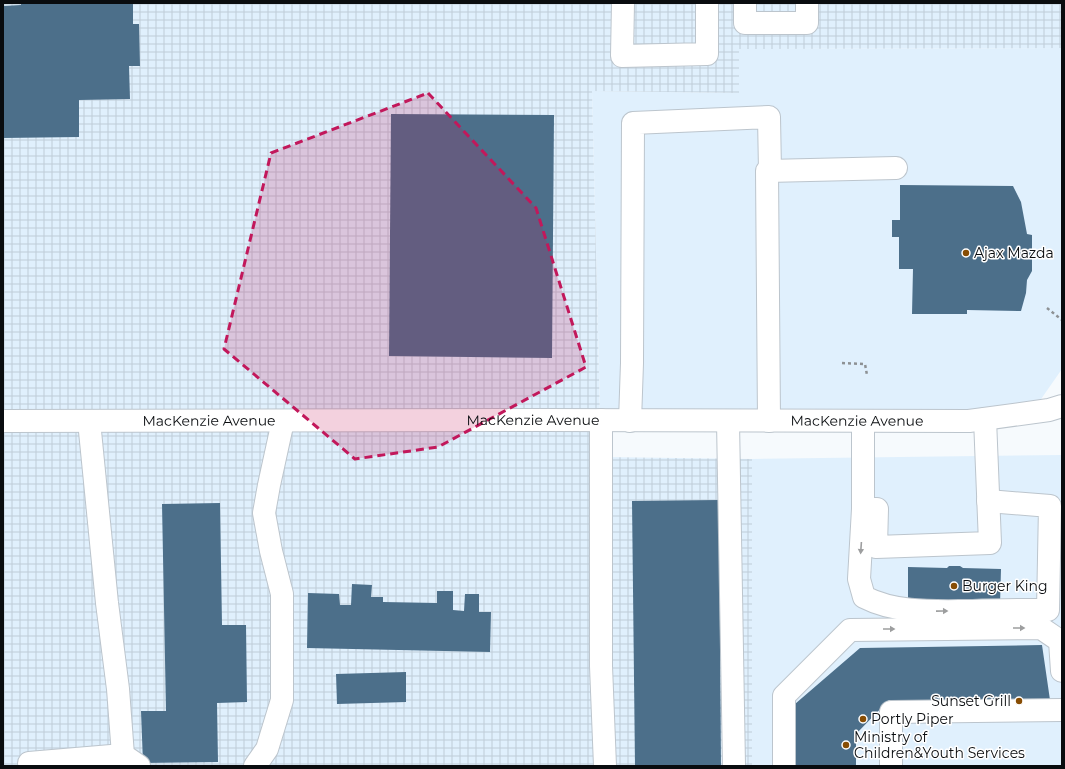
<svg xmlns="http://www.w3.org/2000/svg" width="1065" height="769" viewBox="0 0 1065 769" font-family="Montserrat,sans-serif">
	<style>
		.built { fill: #e0f0fd }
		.industrial { fill: url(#industrial-grid) }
		.building { fill: #4c6f8a }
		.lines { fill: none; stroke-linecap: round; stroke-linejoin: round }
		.minor-casing { stroke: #bcc5cd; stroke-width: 24 }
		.path { stroke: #8d9194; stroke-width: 2.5; stroke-dasharray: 3 3; stroke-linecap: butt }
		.minor { stroke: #fff; stroke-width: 22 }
		.oneway { fill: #9d9e9f }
		.marked { fill: #c2185b; fill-opacity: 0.2; stroke: #c2185b; stroke-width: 3; stroke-dasharray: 8 5; stroke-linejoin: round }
		.poi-dot { fill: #874d04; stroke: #fff; stroke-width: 1.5 }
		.labels { text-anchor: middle; stroke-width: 3; stroke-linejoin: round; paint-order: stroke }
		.poi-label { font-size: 14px; fill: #090c0f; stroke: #fff; text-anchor: start }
		.street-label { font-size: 14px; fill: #090c0f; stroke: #fff }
	</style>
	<defs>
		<pattern id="industrial-grid" width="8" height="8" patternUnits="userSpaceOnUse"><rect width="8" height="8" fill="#e0f0fd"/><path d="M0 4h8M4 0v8" fill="none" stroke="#bfcdd8"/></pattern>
	</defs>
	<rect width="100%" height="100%" fill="#f6fafd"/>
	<g class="built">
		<path d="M 1062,48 L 1062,369 L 1039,402 L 980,412 L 600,410 L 592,91 L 739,93 L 739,49 Z"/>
		<path d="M 1062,455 L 1062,766 L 752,766 L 752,459 Z"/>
	</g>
	<path class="industrial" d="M 3,3 L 1062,3 L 1062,48 L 739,49 L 739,93 L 592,91 L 601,457 L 752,459 L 752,766 L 3,766 Z"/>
	<g class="building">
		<path d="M 21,3 L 133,3 L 133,24 L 139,24 L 140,66 L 129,66 L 130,99 L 79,100 L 79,137 L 3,138 L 3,6 L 21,5 Z"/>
		<path d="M 391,114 L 554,115 L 552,358 L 389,356 Z"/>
		<path d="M 900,185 L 1013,186 L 1021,202 L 1027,234 L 1032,235 L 1032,271 L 1027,280 L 1026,293 L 1021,311 L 967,310 L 967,314 L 912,314 L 913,269 L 899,269 L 899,237 L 892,237 L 892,220 L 900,220 Z"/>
		<path d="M 719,500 L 721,766 L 635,766 L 632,501 Z"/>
		<path d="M 220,503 L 222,625 L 246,625 L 247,702 L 217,703 L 218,762 L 143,763 L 141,711 L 166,711 L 162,504 Z"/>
		<path d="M 949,566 L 960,566 L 963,568 L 1001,569 L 1000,605 L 908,604 L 908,567 L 947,568 Z"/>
		<path d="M 352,584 L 372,585 L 371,597 L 383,597 L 383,602 L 437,603 L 437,591 L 453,591 L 453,610 L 464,611 L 465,594 L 479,594 L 479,612 L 491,612 L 490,652 L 307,648 L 308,593 L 339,594 L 340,605 L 351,605 Z"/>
		<path d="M 1042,645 L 1050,700 L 889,700 L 856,734 L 856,766 L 795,766 L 795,704 L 860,648 Z"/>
		<path d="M 406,672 L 406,702 L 337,704 L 336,674 Z"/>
	</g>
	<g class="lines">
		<defs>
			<g id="minor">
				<path d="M 623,3 L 622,56 L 707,54 L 707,3"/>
				<path d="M 745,3 L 745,23 L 807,23 L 807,3"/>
				<path d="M 601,420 L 601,666 L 605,766"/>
				<path id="s1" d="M 3,421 L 541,420 L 969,421 L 1049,410 L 1062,406"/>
				<path d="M 89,421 L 107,603 L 118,689 L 123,755 L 139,766"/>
				<path d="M 630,421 L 632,363 L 633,123 L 769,117 L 770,171"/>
				<path d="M 728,421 L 734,766"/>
				<path d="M 769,421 L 767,171 L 896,168"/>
				<path d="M 863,421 L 863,509 L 877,509 L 876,547 L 990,543 L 985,419"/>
				<path d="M 863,509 L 859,579 L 864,597 C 897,614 937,611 973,611 C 998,610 1023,610 1048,610 L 1050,506 L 988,501"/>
				<path d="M 29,763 L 123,755"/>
				<path d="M 255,766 L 267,749 L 282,700 L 282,594 L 271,551 L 264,513 L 269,485 L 283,421"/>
				<path d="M 784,766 L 784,696 L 850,630 L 1041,628 L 1060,641 L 1062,671"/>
				<path d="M 891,766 L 891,712 L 1062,710"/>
			</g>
		</defs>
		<use href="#minor" class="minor-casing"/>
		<g class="path">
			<path d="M 1047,308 L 1062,320"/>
			<path d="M 842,363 L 865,364 L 867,375"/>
		</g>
		<use href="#minor" class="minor"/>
	</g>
	<defs><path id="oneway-solid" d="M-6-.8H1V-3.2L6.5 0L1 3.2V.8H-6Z"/></defs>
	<g class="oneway">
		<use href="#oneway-solid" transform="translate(861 548) rotate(94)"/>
		<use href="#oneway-solid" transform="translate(942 611) rotate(-1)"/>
		<use href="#oneway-solid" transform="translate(1019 628)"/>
		<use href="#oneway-solid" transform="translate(889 629)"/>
	</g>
	<path class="marked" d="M 428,93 L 536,208 L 586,367 L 438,447 L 355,459 L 224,349 L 271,153 Z"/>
	<g class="poi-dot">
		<circle cx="966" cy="253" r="4"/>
		<circle cx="954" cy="586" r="4"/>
		<circle cx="1019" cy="701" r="4"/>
		<circle cx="863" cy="719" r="4"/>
		<circle cx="846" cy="745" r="4"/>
	</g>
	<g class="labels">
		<g class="poi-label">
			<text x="974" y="258">Ajax Mazda</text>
			<text x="962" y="591">Burger King</text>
			<text x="1011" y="706" text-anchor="end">Sunset Grill</text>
			<text x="871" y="724">Portly Piper</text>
			<text x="854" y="742">Ministry of<tspan x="854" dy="16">Children&amp;Youth Services</tspan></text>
		</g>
		<g class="street-label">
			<text dy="5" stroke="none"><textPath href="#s1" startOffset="530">MacKenzie Avenue</textPath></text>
			<text dy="5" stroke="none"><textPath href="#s1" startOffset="206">MacKenzie Avenue</textPath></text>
			<text dy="5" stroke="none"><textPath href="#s1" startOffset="854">MacKenzie Avenue</textPath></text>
		</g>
	</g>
	<rect width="1065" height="769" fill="none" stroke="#090c0f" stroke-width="8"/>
</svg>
